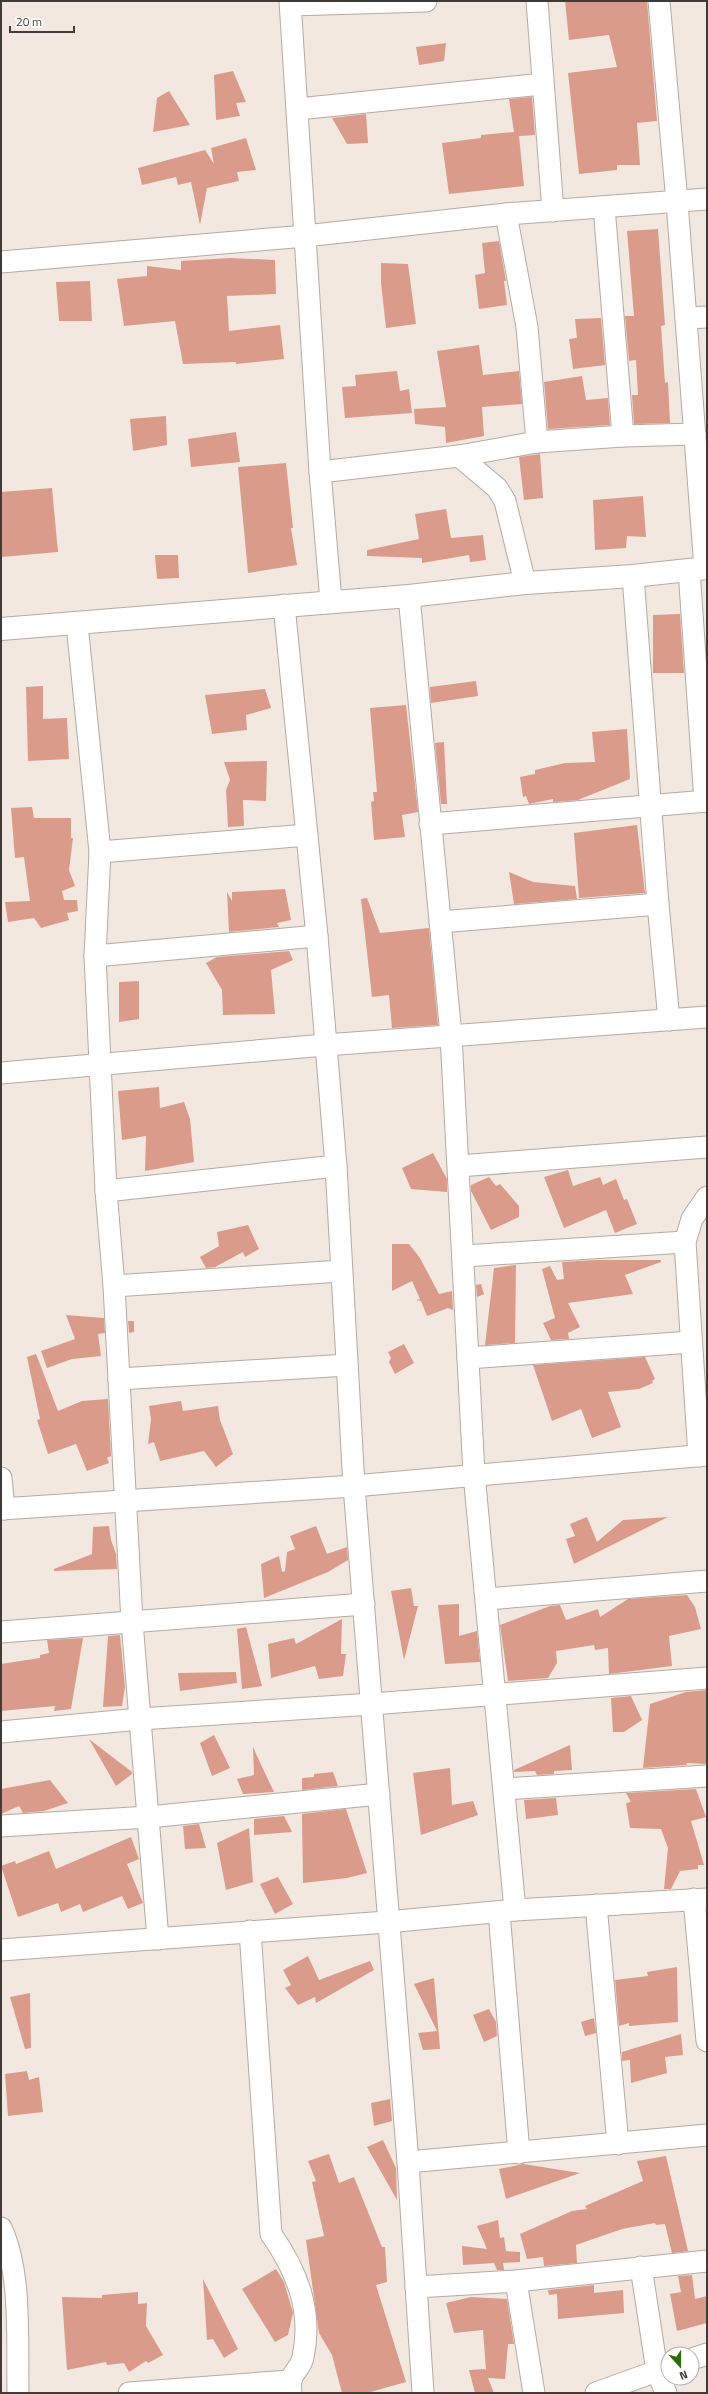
<svg xmlns="http://www.w3.org/2000/svg" width="708" height="2394" viewBox="0 0 708 2394" font-family="'Titillium Web',sans-serif">
	<style>
		.building { fill: #db9b8a }
		.lines { fill: none; stroke-linecap: round; stroke-linejoin: round }
		.minor-casing { stroke: #b4aaa2; stroke-width: 23 }
		.tertiary-casing { stroke: #b4aaa2; stroke-width: 24 }
		.minor { stroke: #fff; stroke-width: 21 }
		.tertiary { stroke: #fff; stroke-width: 22 }
	</style>
	<rect width="100%" height="100%" fill="#f3e8e0"/>
	<g class="building">
		<path d="M 565,1 L 647,1 L 657,121 L 637,123 L 640,165 L 617,165 L 617,170 L 579,174 L 568,73 L 617,67 L 609,35 L 569,40 Z"/>
		<path d="M 446,43 L 444,61 L 419,65 L 416,47 Z"/>
		<path d="M 233,71 L 246,102 L 236,103 L 240,116 L 216,120 L 214,75 Z"/>
		<path d="M 169,91 L 190,125 L 153,132 L 157,98 Z"/>
		<path d="M 532,97 L 535,135 L 519,136 L 524,186 L 449,194 L 442,143 L 481,138 L 481,135 L 514,132 L 509,99 Z"/>
		<path d="M 366,114 L 368,143 L 347,144 L 332,118 Z"/>
		<path d="M 246,138 L 256,170 L 237,172 L 239,181 L 207,188 L 200,225 L 191,182 L 178,185 L 176,177 L 142,185 L 138,168 L 205,150 L 214,164 L 211,148 Z"/>
		<path d="M 658,229 L 665,325 L 661,326 L 665,383 L 668,382 L 670,423 L 634,424 L 632,395 L 638,395 L 636,360 L 629,361 L 625,316 L 634,316 L 627,231 Z"/>
		<path d="M 499,241 L 506,281 L 504,281 L 507,305 L 479,309 L 475,275 L 485,273 L 482,243 Z"/>
		<path d="M 230,258 L 275,260 L 276,294 L 227,296 L 229,331 L 280,325 L 284,359 L 236,364 L 236,362 L 183,364 L 175,321 L 124,326 L 117,279 L 147,276 L 147,266 L 181,270 L 181,261 Z"/>
		<path d="M 381,263 L 408,264 L 416,324 L 386,328 L 381,283 Z"/>
		<path d="M 90,281 L 92,321 L 59,321 L 56,282 Z"/>
		<path d="M 601,318 L 605,365 L 573,369 L 569,339 L 577,338 L 575,319 Z"/>
		<path d="M 479,345 L 483,375 L 519,371 L 522,404 L 482,407 L 484,436 L 446,443 L 445,427 L 415,424 L 414,409 L 446,407 L 437,351 Z"/>
		<path d="M 397,371 L 400,391 L 409,389 L 412,413 L 345,418 L 342,387 L 356,386 L 355,375 Z"/>
		<path d="M 582,376 L 586,400 L 608,398 L 610,425 L 548,429 L 544,382 Z"/>
		<path d="M 166,416 L 167,445 L 133,451 L 130,419 Z"/>
		<path d="M 236,432 L 240,462 L 191,467 L 188,439 Z"/>
		<path d="M 540,454 L 543,498 L 524,500 L 519,457 Z"/>
		<path d="M 286,463 L 293,528 L 291,528 L 297,565 L 248,573 L 238,467 Z"/>
		<path d="M 52,488 L 58,552 L 2,557 L 1,492 Z"/>
		<path d="M 643,496 L 646,537 L 627,536 L 626,548 L 595,550 L 593,500 Z"/>
		<path d="M 446,509 L 451,538 L 483,535 L 486,560 L 470,562 L 469,555 L 422,563 L 422,558 L 367,556 L 367,550 L 419,539 L 415,514 Z"/>
		<path d="M 155,555 L 178,555 L 179,578 L 157,579 Z"/>
		<path d="M 680,614 L 684,673 L 653,673 L 653,615 Z"/>
		<path d="M 476,681 L 478,696 L 431,703 L 430,687 Z"/>
		<path d="M 43,686 L 43,719 L 67,718 L 69,759 L 28,761 L 26,687 Z"/>
		<path d="M 265,689 L 271,708 L 246,715 L 247,730 L 212,734 L 205,695 Z"/>
		<path d="M 406,705 L 418,812 L 402,815 L 405,837 L 374,840 L 371,802 L 374,801 L 373,792 L 377,792 L 370,708 Z"/>
		<path d="M 627,729 L 630,779 L 578,800 L 553,802 L 553,799 L 529,804 L 526,796 L 523,797 L 520,777 L 535,774 L 535,770 L 565,763 L 595,762 L 592,732 Z"/>
		<path d="M 444,742 L 447,804 L 441,804 L 435,743 Z"/>
		<path d="M 267,761 L 266,801 L 243,800 L 244,826 L 228,827 L 226,790 L 230,780 L 224,762 Z"/>
		<path d="M 32,807 L 34,818 L 71,818 L 71,838 L 73,838 L 69,870 L 75,886 L 62,891 L 64,900 L 77,900 L 78,911 L 67,913 L 69,920 L 41,928 L 34,918 L 8,922 L 5,902 L 30,901 L 24,857 L 15,858 L 11,808 Z"/>
		<path d="M 637,825 L 645,893 L 579,898 L 574,833 Z"/>
		<path d="M 509,872 L 533,882 L 575,886 L 577,899 L 514,904 Z"/>
		<path d="M 285,889 L 291,920 L 277,923 L 279,927 L 229,932 L 227,892 L 232,901 L 232,892 Z"/>
		<path d="M 367,898 L 380,933 L 429,928 L 438,1025 L 392,1028 L 389,995 L 372,997 L 361,899 Z"/>
		<path d="M 289,951 L 293,960 L 271,970 L 275,1014 L 223,1015 L 222,990 L 206,963 L 217,957 Z"/>
		<path d="M 139,981 L 139,1019 L 119,1022 L 119,982 Z"/>
		<path d="M 159,1087 L 160,1108 L 184,1102 L 190,1119 L 194,1162 L 145,1171 L 146,1136 L 122,1140 L 118,1091 Z"/>
		<path d="M 433,1153 L 447,1179 L 447,1192 L 411,1189 L 402,1168 Z"/>
		<path d="M 568,1170 L 573,1186 L 600,1177 L 603,1185 L 616,1179 L 624,1200 L 627,1199 L 637,1224 L 615,1233 L 606,1210 L 564,1228 L 544,1177 Z"/>
		<path d="M 489,1177 L 496,1186 L 500,1184 L 519,1206 L 519,1217 L 491,1230 L 471,1191 L 471,1185 Z"/>
		<path d="M 248,1225 L 259,1249 L 245,1257 L 243,1252 L 215,1267 L 206,1268 L 200,1257 L 219,1246 L 217,1232 Z"/>
		<path d="M 392,1244 L 409,1244 L 420,1258 L 439,1294 L 452,1291 L 453,1310 L 448,1308 L 427,1316 L 421,1301 L 416,1300 L 420,1299 L 412,1281 L 392,1291 Z"/>
		<path d="M 595,1260 L 661,1260 L 661,1262 L 625,1275 L 633,1294 L 568,1303 L 580,1327 L 568,1333 L 569,1339 L 551,1340 L 543,1323 L 555,1318 L 542,1269 L 550,1266 L 557,1280 L 564,1279 L 562,1262 Z"/>
		<path d="M 516,1265 L 515,1343 L 485,1345 L 494,1268 Z"/>
		<path d="M 481,1284 L 484,1294 L 477,1297 L 476,1285 Z"/>
		<path d="M 66,1315 L 104,1318 L 105,1333 L 98,1334 L 101,1356 L 72,1359 L 47,1368 L 41,1351 L 75,1339 Z"/>
		<path d="M 128,1321 L 134,1321 L 134,1332 L 129,1333 Z"/>
		<path d="M 404,1344 L 414,1363 L 395,1374 L 389,1362 L 391,1358 L 388,1352 Z"/>
		<path d="M 36,1354 L 58,1411 L 82,1401 L 108,1399 L 111,1456 L 107,1458 L 109,1463 L 87,1471 L 76,1444 L 48,1454 L 37,1420 L 40,1419 L 27,1357 Z"/>
		<path d="M 645,1357 L 655,1379 L 652,1381 L 653,1383 L 639,1389 L 608,1392 L 621,1427 L 592,1438 L 581,1409 L 552,1421 L 533,1365 Z"/>
		<path d="M 181,1401 L 183,1411 L 218,1406 L 220,1420 L 233,1454 L 216,1467 L 204,1451 L 160,1461 L 154,1442 L 148,1444 L 151,1419 L 149,1406 Z"/>
		<path d="M 587,1517 L 597,1542 L 623,1520 L 668,1517 L 574,1564 L 566,1539 L 575,1536 L 570,1524 Z"/>
		<path d="M 109,1526 L 111,1540 L 116,1554 L 117,1569 L 54,1571 L 54,1569 L 92,1554 L 93,1527 Z"/>
		<path d="M 316,1526 L 327,1554 L 347,1547 L 348,1560 L 328,1572 L 264,1598 L 261,1564 L 279,1556 L 282,1572 L 285,1571 L 287,1552 L 295,1549 L 290,1536 Z"/>
		<path d="M 411,1588 L 414,1606 L 418,1606 L 404,1660 L 391,1591 Z"/>
		<path d="M 687,1595 L 695,1607 L 701,1629 L 669,1636 L 672,1666 L 609,1674 L 608,1648 L 595,1650 L 594,1645 L 556,1651 L 557,1663 L 548,1678 L 508,1681 L 500,1625 L 550,1606 L 560,1605 L 566,1620 L 598,1609 L 600,1617 L 628,1599 Z"/>
		<path d="M 459,1604 L 459,1636 L 477,1631 L 480,1662 L 445,1664 L 438,1605 Z"/>
		<path d="M 342,1619 L 341,1654 L 346,1654 L 343,1676 L 319,1679 L 315,1666 L 271,1678 L 268,1644 L 294,1638 L 296,1644 Z"/>
		<path d="M 246,1627 L 262,1686 L 242,1689 L 237,1629 Z"/>
		<path d="M 120,1635 L 125,1687 L 122,1706 L 103,1707 L 108,1636 Z"/>
		<path d="M 83,1638 L 71,1709 L 54,1711 L 55,1706 L 1,1711 L 1,1664 L 40,1658 L 40,1655 L 49,1653 L 47,1640 Z"/>
		<path d="M 236,1672 L 237,1683 L 180,1691 L 178,1673 Z"/>
		<path d="M 707,1690 L 707,1764 L 686,1763 L 687,1765 L 643,1768 L 650,1704 L 686,1692 Z"/>
		<path d="M 631,1696 L 642,1720 L 624,1732 L 613,1732 L 611,1698 Z"/>
		<path d="M 214,1735 L 230,1768 L 212,1776 L 200,1743 Z"/>
		<path d="M 89,1739 L 132,1772 L 132,1774 L 116,1786 Z"/>
		<path d="M 570,1745 L 572,1770 L 554,1771 L 554,1774 L 537,1775 L 535,1771 L 514,1772 L 514,1770 Z"/>
		<path d="M 253,1747 L 264,1771 L 274,1792 L 243,1794 L 237,1779 L 254,1775 Z"/>
		<path d="M 450,1768 L 452,1805 L 473,1801 L 478,1815 L 421,1835 L 413,1773 Z"/>
		<path d="M 333,1772 L 338,1786 L 302,1790 L 302,1778 L 314,1777 L 314,1774 Z"/>
		<path d="M 50,1780 L 68,1803 L 44,1811 L 23,1813 L 19,1806 L 1,1814 L 1,1789 Z"/>
		<path d="M 696,1789 L 706,1817 L 691,1821 L 704,1865 L 698,1865 L 698,1869 L 680,1871 L 671,1889 L 664,1889 L 668,1848 L 661,1829 L 630,1828 L 626,1803 L 631,1802 L 626,1793 Z"/>
		<path d="M 556,1798 L 558,1815 L 526,1819 L 524,1800 Z"/>
		<path d="M 346,1809 L 367,1873 L 347,1878 L 303,1883 L 302,1814 Z"/>
		<path d="M 284,1816 L 292,1832 L 254,1835 L 254,1819 Z"/>
		<path d="M 199,1824 L 206,1848 L 185,1849 L 183,1826 Z"/>
		<path d="M 249,1828 L 253,1882 L 226,1890 L 217,1843 Z"/>
		<path d="M 131,1837 L 139,1859 L 127,1864 L 143,1903 L 128,1909 L 122,1896 L 83,1912 L 80,1904 L 61,1912 L 58,1903 L 18,1917 L 1,1866 L 15,1861 L 16,1864 L 49,1851 L 56,1869 Z"/>
		<path d="M 278,1877 L 293,1904 L 275,1914 L 260,1884 Z"/>
		<path d="M 308,1956 L 319,1980 L 370,1961 L 374,1970 L 316,2003 L 315,1997 L 298,2005 L 285,1988 L 291,1985 L 283,1970 Z"/>
		<path d="M 677,1967 L 678,2022 L 629,2026 L 629,2023 L 619,2026 L 615,1980 L 648,1976 L 647,1972 Z"/>
		<path d="M 434,1978 L 440,2049 L 423,2050 L 418,2033 L 437,2031 L 414,1984 Z"/>
		<path d="M 30,1993 L 31,2048 L 25,2049 L 10,1997 Z"/>
		<path d="M 489,2009 L 496,2022 L 497,2036 L 484,2042 L 473,2015 Z"/>
		<path d="M 594,2018 L 596,2033 L 585,2036 L 581,2022 Z"/>
		<path d="M 681,2034 L 683,2055 L 665,2057 L 667,2073 L 631,2083 L 630,2060 L 622,2061 L 622,2052 Z"/>
		<path d="M 27,2071 L 29,2080 L 39,2077 L 43,2112 L 8,2116 L 5,2074 Z"/>
		<path d="M 390,2099 L 392,2121 L 374,2126 L 371,2103 Z"/>
		<path d="M 383,2140 L 396,2168 L 397,2200 L 367,2147 Z"/>
		<path d="M 329,2154 L 339,2183 L 354,2177 L 382,2247 L 385,2247 L 387,2282 L 376,2285 L 406,2382 L 367,2393 L 342,2393 L 332,2355 L 319,2333 L 306,2240 L 324,2236 L 312,2182 L 316,2181 L 308,2161 Z"/>
		<path d="M 666,2156 L 688,2251 L 672,2253 L 665,2224 L 656,2225 L 655,2223 L 622,2229 L 576,2245 L 577,2263 L 544,2266 L 543,2257 L 527,2259 L 520,2234 L 572,2211 L 587,2209 L 585,2206 L 643,2181 L 637,2161 Z"/>
		<path d="M 523,2164 L 580,2173 L 506,2199 L 499,2169 Z"/>
		<path d="M 498,2220 L 500,2238 L 504,2237 L 506,2251 L 520,2252 L 520,2262 L 503,2263 L 504,2270 L 497,2270 L 494,2263 L 463,2265 L 462,2246 L 487,2249 L 477,2226 Z"/>
		<path d="M 276,2269 L 284,2282 L 293,2313 L 288,2335 L 275,2342 L 242,2289 Z"/>
		<path d="M 692,2275 L 695,2299 L 707,2296 L 707,2323 L 677,2331 L 670,2294 L 681,2292 L 678,2276 Z"/>
		<path d="M 203,2279 L 238,2349 L 224,2358 L 213,2339 L 207,2340 Z"/>
		<path d="M 594,2285 L 594,2293 L 623,2290 L 624,2313 L 558,2319 L 557,2294 L 549,2295 L 548,2290 Z"/>
		<path d="M 138,2292 L 138,2304 L 147,2303 L 146,2326 L 163,2355 L 148,2363 L 146,2361 L 129,2372 L 124,2363 L 107,2365 L 106,2362 L 67,2370 L 62,2297 L 102,2298 L 102,2295 Z"/>
		<path d="M 471,2297 L 507,2299 L 514,2344 L 508,2344 L 505,2379 L 488,2378 L 494,2393 L 475,2393 L 469,2370 L 485,2369 L 486,2371 L 483,2330 L 454,2333 L 446,2303 Z"/>
	</g>
	<g class="lines">
		<defs>
			<g id="minor">
				<path d="M 290,1 L 320,472 L 331,601"/>
				<path d="M 537,1 L 553,211"/>
				<path d="M 659,1 L 677,202 L 705,568"/>
				<path d="M 291,5 L 426,1"/>
				<path d="M 298,109 L 542,84"/>
				<path d="M 604,207 L 623,436"/>
				<path d="M 506,214 L 527,327 L 537,442"/>
				<path d="M 1,262 L 305,236 L 506,214 L 707,199"/>
				<path d="M 686,318 L 707,317"/>
				<path d="M 459,456 L 497,488 L 505,501 L 525,583"/>
				<path d="M 320,472 L 459,456 L 537,442 L 623,436 L 695,434"/>
				<path d="M 689,570 L 705,801"/>
				<path d="M 633,576 L 658,904 L 669,1020"/>
				<path d="M 409,596 L 451,1035 L 474,1474 L 515,1910"/>
				<path d="M 284,605 L 317,936 L 336,1166 L 354,1486 L 408,2162 L 423,2393"/>
				<path d="M 77,624 L 100,852 L 95,956 L 106,1191 L 114,1286 L 132,1622 L 158,1939"/>
				<path d="M 430,824 L 707,801"/>
				<path d="M 100,852 L 307,835"/>
				<path d="M 440,922 L 658,904"/>
				<path d="M 95,956 L 317,936"/>
				<path d="M 1,1073 L 325,1045 L 707,1017"/>
				<path d="M 459,1166 L 707,1147"/>
				<path d="M 106,1191 L 336,1166"/>
				<path d="M 464,1256 L 685,1242"/>
				<path d="M 114,1286 L 341,1271"/>
				<path d="M 468,1358 L 691,1342"/>
				<path d="M 119,1379 L 347,1365"/>
				<path d="M 699,1456 L 685,1242 L 692,1219 L 707,1197"/>
				<path d="M 1,1478 L 4,1509"/>
				<path d="M 1,1509 L 354,1486 L 707,1455"/>
				<path d="M 487,1599 L 707,1581"/>
				<path d="M 1,1632 L 364,1604"/>
				<path d="M 1,1732 L 140,1719 L 372,1704 L 707,1678"/>
				<path d="M 504,1789 L 707,1776"/>
				<path d="M 1,1826 L 149,1817 L 379,1794"/>
				<path d="M 694,1899 L 707,2041"/>
				<path d="M 596,1905 L 618,2144"/>
				<path d="M 499,1912 L 519,2153"/>
				<path d="M 250,1931 L 271,2234 C 297,2271 313,2311 303,2357 C 300,2373 288,2370 291,2393"/>
				<path d="M 1,1950 L 387,1922 L 515,1910 L 707,1899"/>
				<path d="M 408,2162 L 707,2135"/>
				<path d="M 1,2228 C 22,2271 17,2345 18,2393"/>
				<path d="M 641,2267 L 657,2371 L 666,2393"/>
				<path d="M 516,2281 L 534,2393"/>
				<path d="M 416,2287 L 516,2281 L 707,2261"/>
				<path d="M 692,2359 L 707,2354"/>
				<path d="M 129,2393 L 289,2381"/>
				<path d="M 596,2393 L 668,2367"/>
			</g>
			<path id="tertiary" d="M 1,629 L 409,596 L 525,583 L 633,576 L 707,568"/>
		</defs>
		<use href="#minor" class="minor-casing"/>
		<use href="#tertiary" class="tertiary-casing"/>
		<use href="#minor" class="minor"/>
		<use href="#tertiary" class="tertiary"/>
	</g>
	<rect width="708" height="2394" fill="none" stroke="#3f3b37" stroke-width="4"/>
	<g transform="translate(680 2366) rotate(159)"><circle r="19" fill="#ffffff" stroke="#b2b1af"/>
	<path d="M0-3L7 15L0 10L-7 15Z" fill="#296d07"/>
	<text y="-6" font-size="11" font-weight="bold" text-anchor="middle" fill="#3f3b37">N</text>
	</g>
	<path d="M10 26v6h64v-6" fill="none" stroke="#3f3b37" stroke-width="2"/>
	<text x="16" y="26" font-size="12" fill="#3f3b37" stroke="#ffffff" stroke-width="3" paint-order="stroke">20 m</text>
</svg>
